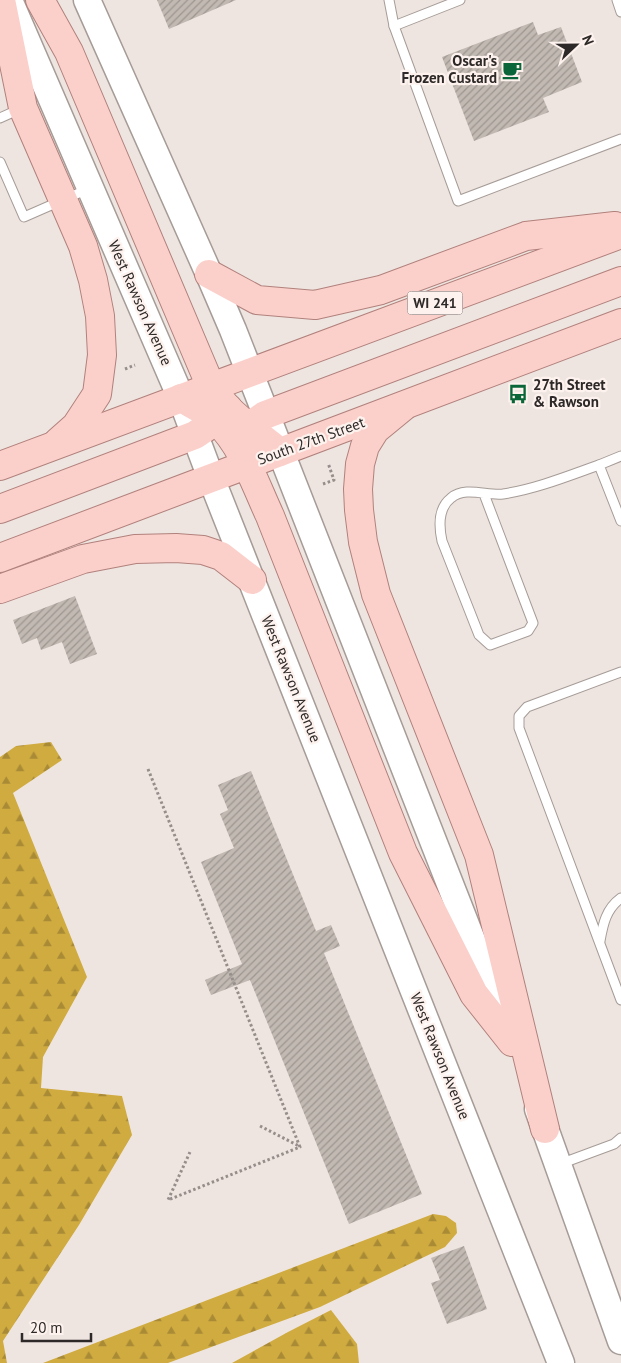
<svg xmlns="http://www.w3.org/2000/svg" width="621" height="1363" viewBox="0 0 621 1363" font-family="'PT Sans',sans-serif">
	<style>
		.forest { fill: url(#forest-firs) }
		.building { fill: url(#building-hatch) }
		.lines { fill: none; stroke-linecap: round; stroke-linejoin: round }
		.service-casing { stroke: #a69c97; stroke-width: 11 }
		.secondary-casing { stroke: #a69c97; stroke-width: 29 }
		.primary-casing { stroke: #b1817c; stroke-width: 30 }
		.path { stroke: #958e8b; stroke-width: 3; stroke-dasharray: 2.5 2.5; stroke-linecap: butt }
		.service { stroke: #fff; stroke-width: 9 }
		.secondary { stroke: #fff; stroke-width: 26 }
		.primary { stroke: #fbd0cb; stroke-width: 28 }
		.labels { text-anchor: middle; stroke-width: 4.5; stroke-linejoin: round; paint-order: stroke }
		.shield { fill: #fdf2ed; stroke: #6b6563; stroke-width: 1 }
		.shield-label { font-size: 14px; font-weight: bold; fill: #2d2928 }
		.poi-label { font-size: 15px; font-weight: bold; fill: #2d2928; stroke: #fdf2ed; text-anchor: end }
		.street-label { font-size: 15px; fill: #2d2928; stroke: #fdf2ed }
	</style>
	<defs>
		<pattern id="forest-firs" width="22" height="20" patternUnits="userSpaceOnUse" patternTransform="scale(1.25)"><rect width="22" height="20" fill="#d0ab40"/><path d="M5 1l3.5 6h-7zM16 11l3.5 6h-7z" fill="#a98b36"/></pattern>
		<pattern id="building-hatch" width="6" height="6" patternUnits="userSpaceOnUse" patternTransform="scale(1.25)"><rect width="6" height="6" fill="#c1b9b2"/><path d="M-1 1l2-2M0 6l6-6M5 7l2-2" fill="none" stroke="#9d9691"/></pattern>
	</defs>
	<rect width="100%" height="100%" fill="#efe5e0"/>
	<g class="forest">
		<path d="M 51,742 L 62,760 L 13,793 L 87,977 L 43,1057 L 41,1088 L 122,1096 L 132,1135 L 79,1225 L 3,1341 L 7,1363 L 0,1363 L 0,757 L 16,746 Z"/>
		<path d="M 433,1214 L 446,1216 L 456,1223 L 457,1233 L 445,1247 L 320,1307 L 168,1363 L 43,1363 Z"/>
		<path d="M 331,1310 L 357,1344 L 359,1363 L 232,1363 L 288,1332 Z"/>
	</g>
	<g class="building">
		<path d="M 157,0 L 236,0 L 169,29 Z"/>
		<path d="M 533,22 L 538,35 L 561,27 L 582,82 L 543,98 L 549,112 L 474,141 L 442,57 Z"/>
		<path d="M 75,596 L 97,654 L 70,664 L 62,642 L 41,650 L 37,638 L 22,644 L 13,620 Z"/>
		<path d="M 251,771 L 316,931 L 331,925 L 340,946 L 324,953 L 422,1194 L 349,1224 L 250,980 L 211,995 L 205,980 L 242,964 L 201,862 L 234,848 L 220,814 L 228,810 L 218,785 Z"/>
		<path d="M 464,1246 L 487,1309 L 447,1324 L 431,1283 L 440,1280 L 431,1258 Z"/>
	</g>
	<g class="lines">
		<defs>
			<g id="service">
				<path d="M 389,0 L 394,26 L 458,201 L 621,139"/>
				<path d="M 617,0 L 621,12"/>
				<path d="M 394,26 L 460,0"/>
				<path d="M 0,118 L 20,109"/>
				<path d="M 0,162 L 24,217 L 88,189"/>
				<path d="M 621,456 L 599,465 L 621,521"/>
				<path d="M 484,494 L 533,623 L 528,631 L 490,645 L 479,635 L 442,541 C 439,527 438,508 451,498 C 465,486 487,496 503,494 C 536,489 568,476 599,465"/>
				<path d="M 621,672 L 527,707 L 519,716 L 519,728 L 621,1000"/>
				<path d="M 600,941 C 603,924 606,909 621,898"/>
				<path d="M 560,1164 L 614,1144 L 621,1138"/>
			</g>
			<g id="secondary">
				<path d="M 9,0 L 181,398 L 211,478 L 561,1363"/>
				<path d="M 87,0 L 209,274 L 233,330 L 508,1032"/>
				<path d="M 538,1109 L 621,1341"/>
			</g>
			<g id="primary">
				<path d="M 1,0 L 23,108 L 83,246 L 93,280 L 100,316 L 102,355 L 97,394 L 76,426 L 58,442"/>
				<path d="M 40,0 L 69,52 L 211,387 L 227,408 L 248,427 L 280,452"/>
				<path d="M 209,274 L 257,300 L 315,305 L 381,290 L 526,236 L 615,226"/>
				<path d="M 181,398 C 193,405 208,412 217,421 C 243,446 255,484 270,516 L 403,853 L 474,994 L 512,1042"/>
				<path d="M 403,407 L 375,430 L 365,446 L 360,464 L 358,489 L 359,510 L 363,542 L 376,594 L 479,855 L 545,1129"/>
				<path d="M 235,439 L 248,427 L 265,415 L 621,281"/>
				<path d="M 0,466 L 621,234"/>
				<path d="M 0,509 L 195,435 L 217,420 L 228,408"/>
				<path d="M 0,558 C 207,480 414,402 621,323"/>
				<path d="M 0,589 L 83,559 L 135,549 L 176,548 L 203,550 L 221,556 L 252,580"/>
			</g>
		</defs>
		<use href="#service" class="service-casing"/>
		<use href="#secondary" class="secondary-casing"/>
		<use href="#primary" class="primary-casing"/>
		<g class="path">
			<path d="M 125,369 L 135,365"/>
			<path d="M 323,484 L 334,480 L 328,463"/>
			<path d="M 148,769 L 300,1147 L 168,1200 L 190,1152"/>
			<path d="M 260,1126 L 299,1146"/>
		</g>
		<use href="#service" class="service"/>
		<use href="#secondary" class="secondary"/>
		<use href="#primary" class="primary"/>
	</g>
	<defs>
		<symbol id="cafe-bare" viewBox="-9 -9 18 18"><path d="M-5.5-4.5H6V0H3Q3 3.5 0 3.5H-2.5Q-5.5 3.5-5.5 0ZM3-3.2v2h1.7v-2ZM-6 4.5H4V6H-6Z" fill="#0a6639" stroke="#fdf2ed" stroke-width="2.5" paint-order="stroke"/></symbol>
		<symbol id="bus-bare" viewBox="-9 -9 18 18"><path d="M-5-6H5V4H4V6H2V4H-2V6H-4V4H-5ZM-3.5-4V0h7V-4ZM-3.5 1.2v1.5H-2V1.2ZM2 1.2v1.5H3.5V1.2Z" fill="#0a6639" stroke="#fdf2ed" stroke-width="2.5" paint-order="stroke"/></symbol>
	</defs>
	<g fill-rule="evenodd">
		<use href="#cafe-bare" x="498" y="56" width="28" height="28"/>
		<use href="#bus-bare" x="504" y="380" width="28" height="28"/>
	</g>
	<g class="labels">
		<rect class="shield" x="407.5" y="291.5" width="55" height="23" rx="4"/>
		<g class="shield-label">
			<text x="435" y="308">WI 241</text>
		</g>
		<g class="poi-label">
			<text x="497" y="66">Oscar's<tspan x="497" dy="17">Frozen Custard</tspan></text>
			<text x="533" y="390" text-anchor="start">27th Street<tspan x="533" dy="17">&amp; Rawson</tspan></text>
		</g>
		<g class="street-label">
			<text transform="translate(140 303) rotate(66)" y="5">West Rawson Avenue</text>
			<text transform="translate(311 441) rotate(-20)" y="5">South 27th Street</text>
			<text transform="translate(291 679) rotate(68)" y="5">West Rawson Avenue</text>
			<text transform="translate(440 1056) rotate(68)" y="5">West Rawson Avenue</text>
		</g>
	</g>
	<g transform="translate(576 45) rotate(68)" stroke="#fdf2ed" stroke-width="4" paint-order="stroke">
	<path d="M0-4L9 19L0 12L-9 19Z" fill="#2d2928"/>
	<text y="-8" font-size="14" font-weight="bold" text-anchor="middle" fill="#2d2928">N</text>
	</g>
	<path d="M22 1333v8h69v-8" fill="none" stroke="#2d2928" stroke-width="2.5"/>
	<text x="30" y="1333" font-size="15" fill="#2d2928" stroke="#fdf2ed" stroke-width="4" paint-order="stroke">20 m</text>
</svg>
